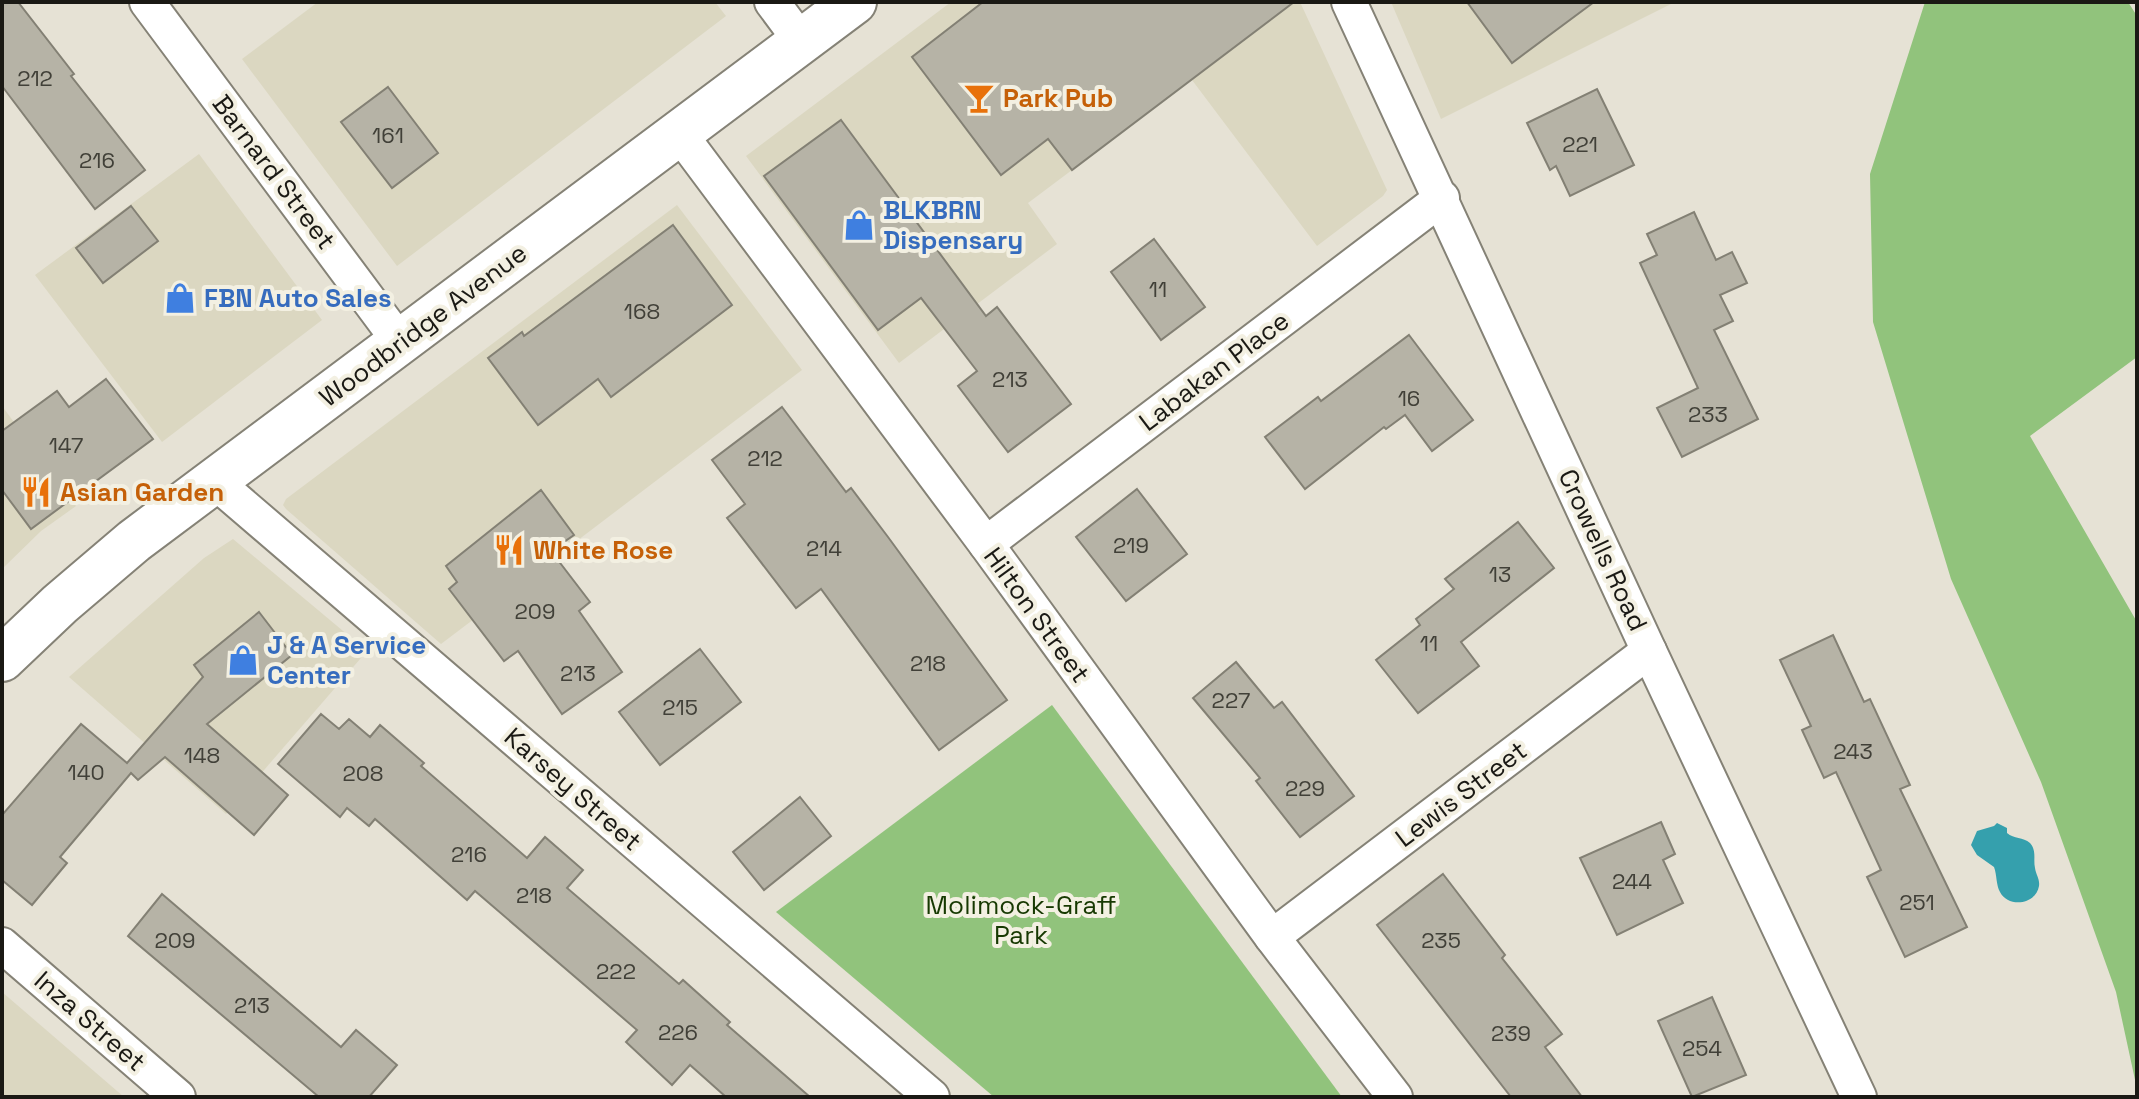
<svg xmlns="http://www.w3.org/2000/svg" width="2139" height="1099" viewBox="0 0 2139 1099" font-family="'Space Grotesk',sans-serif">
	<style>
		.built { fill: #dbd7c1 }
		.green { fill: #91c37c }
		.water { fill: #35a0ad }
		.building { fill: #b6b3a6; stroke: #838074; stroke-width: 2 }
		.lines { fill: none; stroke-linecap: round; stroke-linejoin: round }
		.minor-casing { stroke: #858276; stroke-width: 38 }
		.secondary-casing { stroke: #858276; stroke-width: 48 }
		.minor { stroke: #fff; stroke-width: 34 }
		.secondary { stroke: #fff; stroke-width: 44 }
		.labels { text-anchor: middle; stroke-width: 8; stroke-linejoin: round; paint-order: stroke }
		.number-label { font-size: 22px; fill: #414038 }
		.food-label { font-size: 26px; font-weight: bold; fill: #c56008; stroke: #f3f0e2; text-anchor: start }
		.street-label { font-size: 26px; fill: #1a1914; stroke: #f3f0e2 }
		.shop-label { font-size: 26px; font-weight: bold; fill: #366cbe; stroke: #f3f0e2; text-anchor: start }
		.park-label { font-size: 26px; fill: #173902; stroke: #f3f0e2 }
	</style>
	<rect width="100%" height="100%" fill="#e6e2d5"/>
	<g class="built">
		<path d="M 318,2 L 715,2 L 726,16 L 397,266 L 242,59 Z"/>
		<path d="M 951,2 L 1300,2 L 1387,190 L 1383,196 L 1317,246 L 1192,80 L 1028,203 L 1057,244 L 899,363 L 746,156 Z"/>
		<path d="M 1391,2 L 1675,2 L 1441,119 Z"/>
		<path d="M 199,154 L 322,320 L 162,442 L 35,275 Z"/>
		<path d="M 677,205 L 802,370 L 441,644 L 286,509 L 283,505 L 286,499 Z"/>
		<path d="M 2,406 L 76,506 L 41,531 L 2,569 Z"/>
		<path d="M 233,539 L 367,651 L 226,814 L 69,677 L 204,558 Z"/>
		<path d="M 2,992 L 124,1097 L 2,1097 Z"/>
	</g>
	<g class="green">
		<path d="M 1925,2 L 2128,2 L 2137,16 L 2137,357 L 2030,436 L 2137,622 L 2137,1089 L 2116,992 L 2041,782 L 1951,579 L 1873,322 L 1870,174 Z"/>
		<path d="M 1052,705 L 1342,1097 L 994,1097 L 776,912 Z"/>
	</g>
	<path class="water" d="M 1997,823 L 2007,828 L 2007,833 C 2014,839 2023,837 2030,843 C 2037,851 2033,859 2035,868 C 2036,875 2040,879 2039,886 C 2036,905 2008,908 2000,892 C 1996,885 1997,875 1994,867 L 1977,855 L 1971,845 L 1977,831 L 1994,826 Z"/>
	<g class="building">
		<path d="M 2,2 L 18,2 L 74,74 L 71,76 L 145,170 L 95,209 L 2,86 Z"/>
		<path d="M 983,2 L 1294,2 L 1072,170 L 1048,139 L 1001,175 L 912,57 Z"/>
		<path d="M 1467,2 L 1594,2 L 1512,63 Z"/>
		<path d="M 388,87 L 438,153 L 392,188 L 341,122 Z"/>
		<path d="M 1597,89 L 1634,165 L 1570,196 L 1556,166 L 1550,170 L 1527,123 Z"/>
		<path d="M 841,120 L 986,316 L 997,307 L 1071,404 L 1008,452 L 958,386 L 977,371 L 921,298 L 878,330 L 764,176 Z"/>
		<path d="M 131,206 L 158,241 L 103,283 L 76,248 Z"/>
		<path d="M 1694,212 L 1716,260 L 1732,252 L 1747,283 L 1720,295 L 1733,321 L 1714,330 L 1758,419 L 1682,457 L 1657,408 L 1698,388 L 1640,263 L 1657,255 L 1647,234 Z"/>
		<path d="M 673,225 L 732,305 L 611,397 L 598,379 L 538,425 L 488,358 L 522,332 L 524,336 Z"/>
		<path d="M 1154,239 L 1205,307 L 1161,340 L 1111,272 Z"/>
		<path d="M 1409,335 L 1473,420 L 1432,451 L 1405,415 L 1386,429 L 1384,427 L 1305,489 L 1265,437 L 1318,397 L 1321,401 Z"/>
		<path d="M 106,379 L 153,439 L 31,529 L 2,490 L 2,431 L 57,391 L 69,407 Z"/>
		<path d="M 782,407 L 846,492 L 851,488 L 888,537 L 1007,700 L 939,750 L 821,589 L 796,608 L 727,518 L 745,504 L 712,460 Z"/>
		<path d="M 1137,489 L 1187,554 L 1126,601 L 1076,537 Z"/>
		<path d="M 541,490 L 574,535 L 551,551 L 590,602 L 579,611 L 622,672 L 562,714 L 518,651 L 504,661 L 449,589 L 457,582 L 446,566 Z"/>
		<path d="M 1518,522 L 1554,568 L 1461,642 L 1479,666 L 1418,713 L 1376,660 L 1420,625 L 1416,619 L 1454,589 L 1445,579 Z"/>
		<path d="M 259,612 L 292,655 L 207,724 L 288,795 L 254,835 L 165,757 L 138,780 L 131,773 L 60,857 L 67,863 L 32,905 L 2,880 L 2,815 L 81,724 L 127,763 L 203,677 L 194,665 Z"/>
		<path d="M 1833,635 L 1864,702 L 1870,699 L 1910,785 L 1900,789 L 1967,927 L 1905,957 L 1867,877 L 1881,870 L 1836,772 L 1824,778 L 1802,730 L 1811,726 L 1780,660 Z"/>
		<path d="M 700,649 L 741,702 L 660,765 L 619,712 Z"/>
		<path d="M 1236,662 L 1274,708 L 1282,702 L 1354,796 L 1300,837 L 1256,781 L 1260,778 L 1193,698 Z"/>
		<path d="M 321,714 L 339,729 L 349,719 L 370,737 L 380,725 L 424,763 L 421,766 L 527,858 L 545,837 L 583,870 L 567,888 L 679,984 L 683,980 L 730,1022 L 727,1025 L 810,1097 L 726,1097 L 690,1065 L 672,1085 L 626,1042 L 637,1030 L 475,891 L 467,900 L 375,819 L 369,826 L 347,808 L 340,817 L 278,764 Z"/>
		<path d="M 800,797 L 831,836 L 764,890 L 733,852 Z"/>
		<path d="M 1661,822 L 1675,854 L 1663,860 L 1683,903 L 1617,935 L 1580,858 Z"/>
		<path d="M 1443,874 L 1505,955 L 1502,958 L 1562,1034 L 1545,1047 L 1582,1097 L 1511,1097 L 1377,925 Z"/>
		<path d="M 162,894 L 341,1047 L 356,1030 L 397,1065 L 369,1097 L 319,1097 L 128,936 Z"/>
		<path d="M 1712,997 L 1746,1075 L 1692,1097 L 1658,1021 Z"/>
	</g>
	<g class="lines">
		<defs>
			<g id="minor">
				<path d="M 147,2 L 400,342"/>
				<path d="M 772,2 L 801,41"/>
				<path d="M 1349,2 L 1649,651 L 1859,1097"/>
				<path d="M 679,133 L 986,544 L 1272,937 L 1395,1097"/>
				<path d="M 213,480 L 932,1097"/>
				<path d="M 986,544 L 1442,198"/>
				<path d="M 1272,937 L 1649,651"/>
				<path d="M 2,945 L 178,1097"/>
			</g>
			<path id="secondary" d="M 2,659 L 60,604 L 134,541 L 854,2"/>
		</defs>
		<use href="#minor" class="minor-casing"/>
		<use href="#secondary" class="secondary-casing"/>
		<use href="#minor" class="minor"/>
		<use href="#secondary" class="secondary"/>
	</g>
	<defs>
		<symbol id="bar-bare" viewBox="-9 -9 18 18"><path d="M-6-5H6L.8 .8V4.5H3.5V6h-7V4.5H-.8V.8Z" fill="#e8710a" stroke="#f3f0e2" stroke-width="2.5" paint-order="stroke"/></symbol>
		<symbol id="shop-bare" viewBox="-9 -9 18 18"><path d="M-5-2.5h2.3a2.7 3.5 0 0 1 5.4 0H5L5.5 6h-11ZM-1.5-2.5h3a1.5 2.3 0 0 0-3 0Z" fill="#3f7fe0" stroke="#f3f0e2" stroke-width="2.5" paint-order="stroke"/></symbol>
		<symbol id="restaurant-bare" viewBox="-9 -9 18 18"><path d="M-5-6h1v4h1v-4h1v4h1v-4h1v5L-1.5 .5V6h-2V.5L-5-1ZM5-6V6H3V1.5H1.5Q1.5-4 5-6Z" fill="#e8710a" stroke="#f3f0e2" stroke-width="2.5" paint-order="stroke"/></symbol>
	</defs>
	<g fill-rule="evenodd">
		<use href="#bar-bare" x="957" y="76" width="44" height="44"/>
		<use href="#shop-bare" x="837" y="203" width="44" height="44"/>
		<use href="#shop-bare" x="158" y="276" width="44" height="44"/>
		<use href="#restaurant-bare" x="14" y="470" width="44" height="44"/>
		<use href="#restaurant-bare" x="487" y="528" width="44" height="44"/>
		<use href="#shop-bare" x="221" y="638" width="44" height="44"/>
	</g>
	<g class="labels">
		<g class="number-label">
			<text x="35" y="86">212</text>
			<text x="388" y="143">161</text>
			<text x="1580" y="152">221</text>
			<text x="97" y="168">216</text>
			<text x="1158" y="297">11</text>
			<text x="642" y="319">168</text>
			<text x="1010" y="387">213</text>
			<text x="1409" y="406">16</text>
			<text x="1708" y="422">233</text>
			<text x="66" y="453">147</text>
			<text x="765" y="466">212</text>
			<text x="1131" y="553">219</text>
			<text x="824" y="556">214</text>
			<text x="1500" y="582">13</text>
			<text x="535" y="619">209</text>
			<text x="1429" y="651">11</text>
			<text x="928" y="671">218</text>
			<text x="578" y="681">213</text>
			<text x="1231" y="708">227</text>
			<text x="680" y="715">215</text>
			<text x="1853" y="759">243</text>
			<text x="202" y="763">148</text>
			<text x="86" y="780">140</text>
			<text x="363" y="781">208</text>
			<text x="1305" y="796">229</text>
			<text x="469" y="862">216</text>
			<text x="1632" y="889">244</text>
			<text x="534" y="903">218</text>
			<text x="1917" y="910">251</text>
			<text x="175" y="948">209</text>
			<text x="1441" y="948">235</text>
			<text x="616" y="979">222</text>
			<text x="252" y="1013">213</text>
			<text x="678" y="1040">226</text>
			<text x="1511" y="1041">239</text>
			<text x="1702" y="1056">254</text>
		</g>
		<g class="food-label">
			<text x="1003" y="107">Park Pub</text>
			<text x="60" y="501">Asian Garden</text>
			<text x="533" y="559">White Rose</text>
		</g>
		<g class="street-label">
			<text transform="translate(274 172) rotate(53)" y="9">Barnard Street</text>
			<text transform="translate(423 325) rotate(-37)" y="9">Woodbridge Avenue</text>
			<text transform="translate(1214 371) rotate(-37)" y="9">Labakan Place</text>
			<text transform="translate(1603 550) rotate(65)" y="9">Crowells Road</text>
			<text transform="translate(1037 615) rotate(54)" y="9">Hilton Street</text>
			<text transform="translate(573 789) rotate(41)" y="9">Karsey Street</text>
			<text transform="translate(1461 794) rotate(-37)" y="9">Lewis Street</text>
			<text transform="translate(90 1021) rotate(41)" y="9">Inza Street</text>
		</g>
		<g class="shop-label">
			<text x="883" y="219">BLKBRN<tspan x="883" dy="30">Dispensary</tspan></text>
			<text x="204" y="307">FBN Auto Sales</text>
			<text x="267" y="654">J &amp; A Service<tspan x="267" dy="30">Center</tspan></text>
		</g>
		<g class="park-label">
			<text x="1021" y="914">Molimock-Graff<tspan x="1021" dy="30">Park</tspan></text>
		</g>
	</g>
	<rect width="2139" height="1099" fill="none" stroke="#1a1914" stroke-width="8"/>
</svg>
